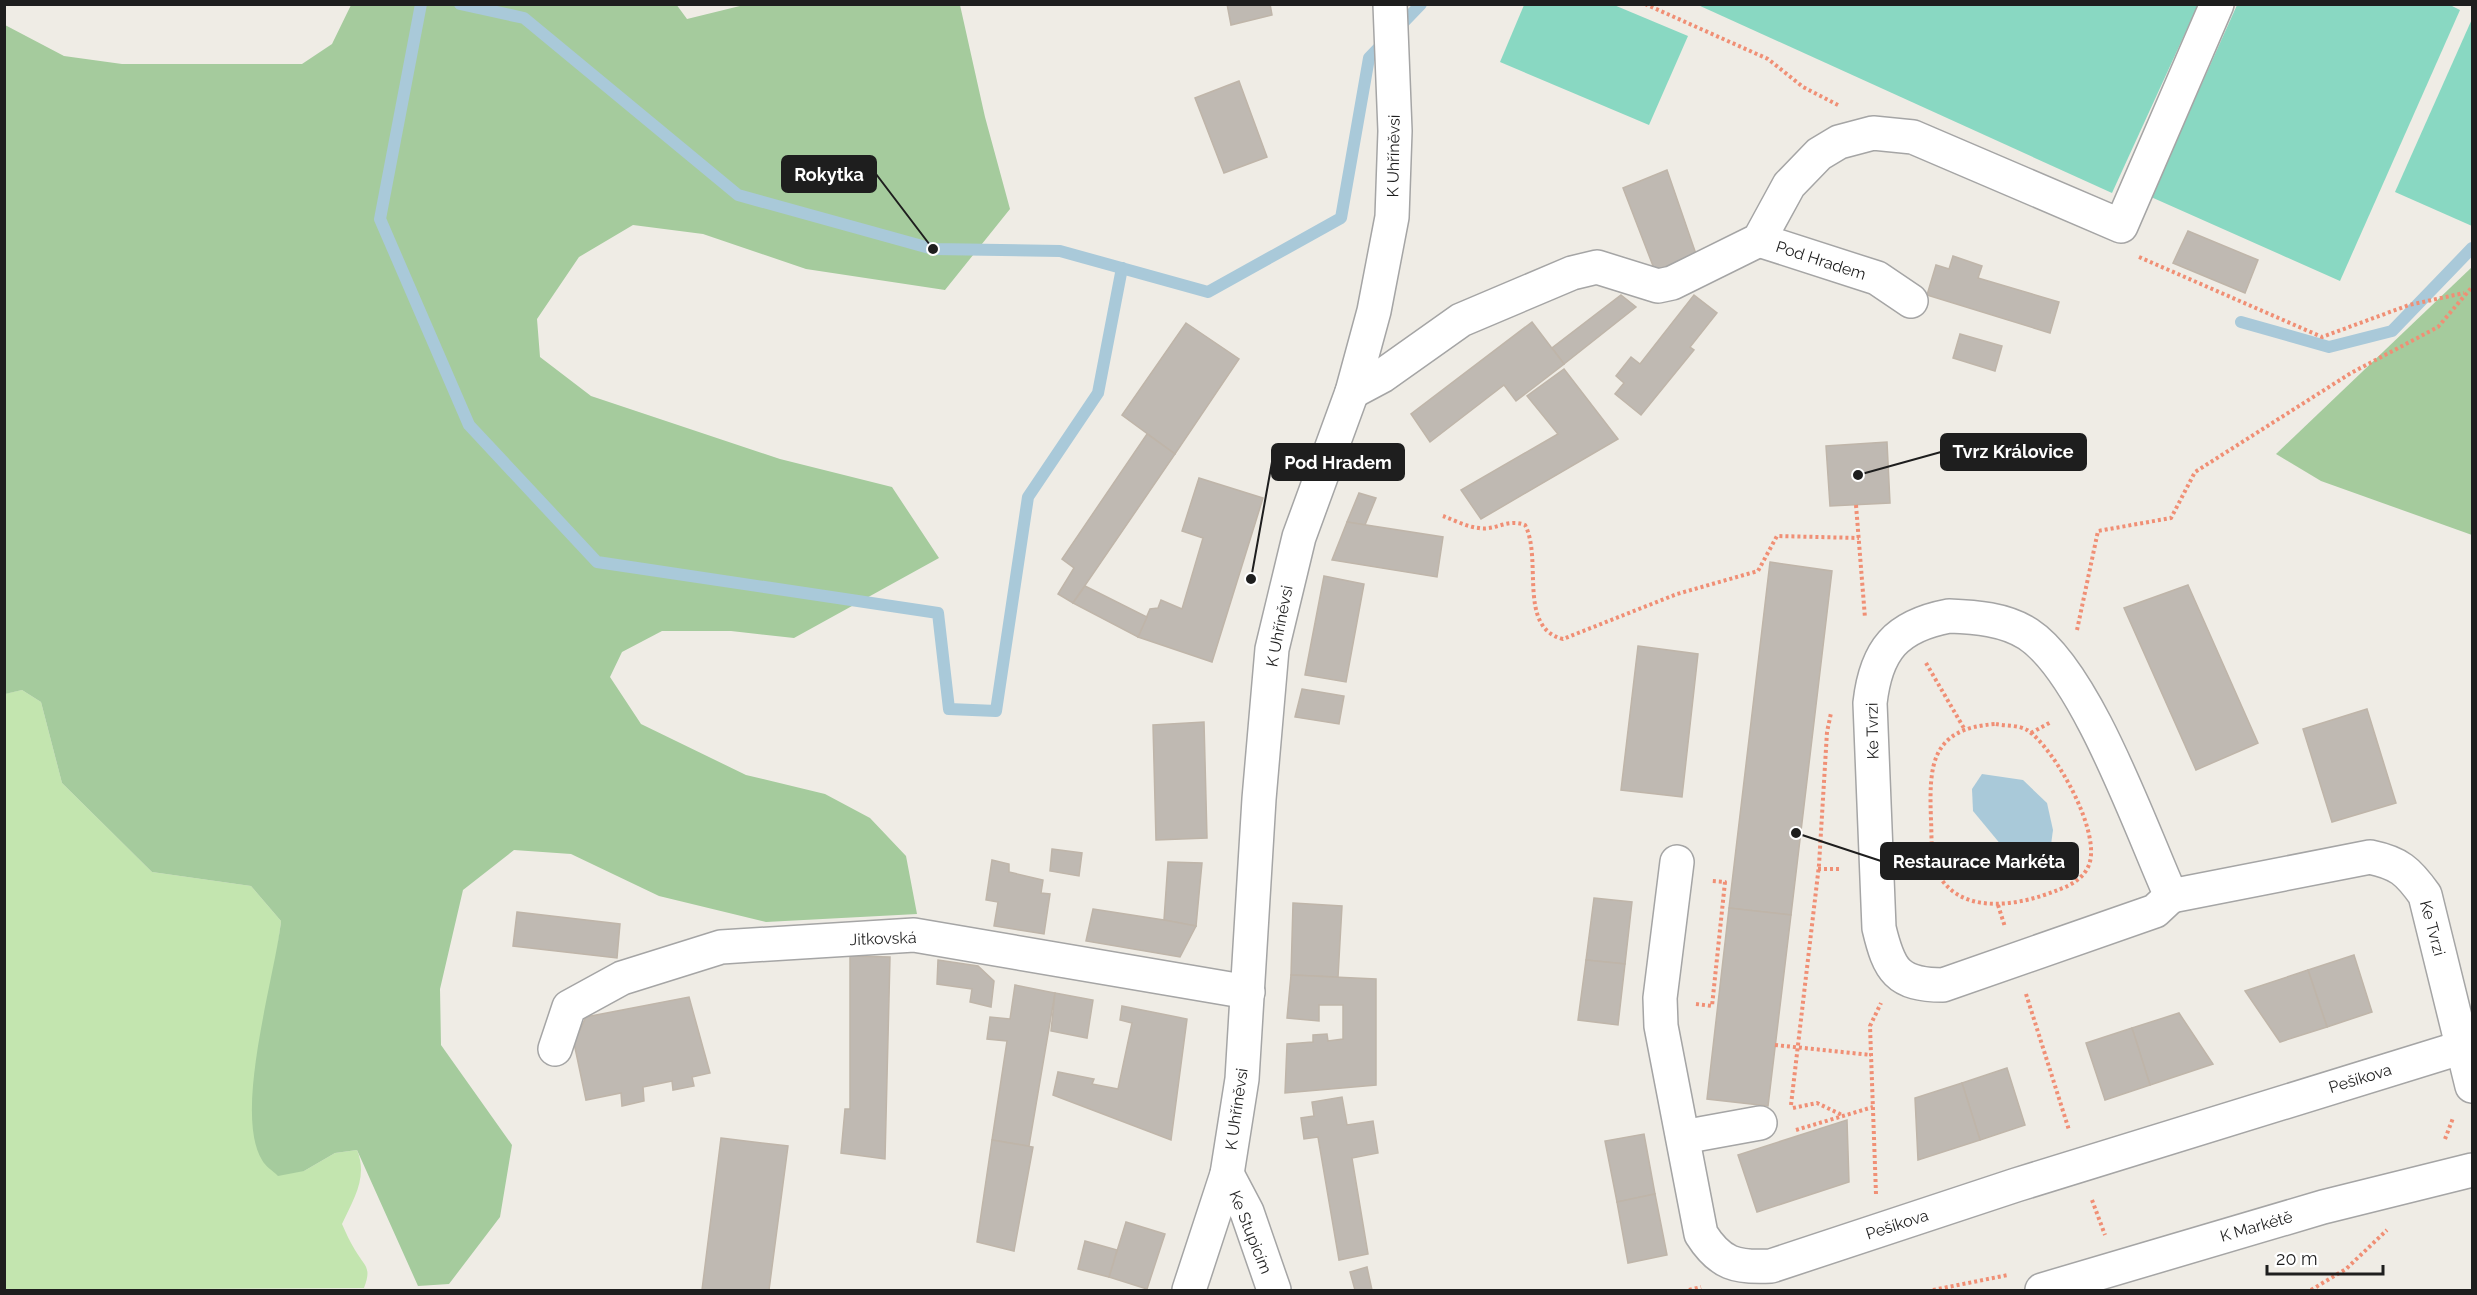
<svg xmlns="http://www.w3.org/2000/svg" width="2477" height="1295" viewBox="0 0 2477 1295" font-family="Raleway,sans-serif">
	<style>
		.grass { fill: #c3e5af }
		.forest { fill: #a5cb9d }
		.pitch { fill: #89d8c2 }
		.water { fill: #a9c9d9 }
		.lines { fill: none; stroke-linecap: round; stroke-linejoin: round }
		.stream { stroke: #a9c9d9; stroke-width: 12 }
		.building { fill: #bfb9b2; stroke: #bfb5a9; stroke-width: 1.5 }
		.minor-casing { stroke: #a5a5a5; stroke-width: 36 }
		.path { stroke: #f08f75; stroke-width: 4; stroke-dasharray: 3 3; stroke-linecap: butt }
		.minor { stroke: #fff; stroke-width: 33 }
		.labels { text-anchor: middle; stroke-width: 6; stroke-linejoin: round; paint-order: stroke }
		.street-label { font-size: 16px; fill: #1e1e1e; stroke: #fff }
		.leader { fill: none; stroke: #1e1e1e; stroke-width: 2 }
		.callout-dot { fill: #1e1e1e; stroke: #fff; stroke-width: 2 }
		.callout { fill: #1e1e1e; stroke: #1e1e1e; stroke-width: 2 }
		.callout-label { font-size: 18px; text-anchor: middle; font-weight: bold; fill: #fff }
	</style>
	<rect width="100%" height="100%" fill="#efece5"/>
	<path class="grass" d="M 22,690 L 41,702 L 62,783 L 152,872 L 251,886 L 281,921 L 276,961 L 304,1171 L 335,1153 L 357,1150 C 368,1177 354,1198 342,1224 C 346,1233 350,1242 355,1250 C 365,1267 372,1267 364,1288 L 5,1290 L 4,694 Z"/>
	<g class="forest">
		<path d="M 676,4 L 687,19 L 744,5 L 960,5 L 985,117 L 1010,209 L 945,290 L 806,269 L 703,234 L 633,225 L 579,257 L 537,319 L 540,357 L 591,396 L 780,459 L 892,487 L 939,558 L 794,638 L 731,631 L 662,631 L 622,652 L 610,677 L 641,724 L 746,775 L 825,794 L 870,818 L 906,856 L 917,914 L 766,922 L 659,896 L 571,854 L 514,850 L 463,890 L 440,989 L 441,1045 L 512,1145 L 500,1217 L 449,1284 L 418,1286 L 357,1150 L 335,1153 L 304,1171 L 278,1176 C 273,1171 265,1166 262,1160 C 233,1112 275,978 281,921 L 251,886 L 152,872 L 62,783 L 41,702 L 22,690 L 5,694 L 5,25 L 64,56 L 122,64 L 302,64 L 332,44 L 351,5 Z"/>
		<path d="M 2472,267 L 2472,535 L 2321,481 L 2276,454 Z"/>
	</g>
	<g class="pitch">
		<path d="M 2448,4 L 2460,10 L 2340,281 L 2151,197 L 2237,5 Z"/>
		<path d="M 1524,5 L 1614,5 L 1688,36 L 1649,125 L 1500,62 Z"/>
		<path d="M 1698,5 L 2198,5 L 2112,193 Z"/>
		<path d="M 2472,19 L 2472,226 L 2395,192 Z"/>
	</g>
	<path class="water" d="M 1982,774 L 2023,780 L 2047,803 L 2053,830 L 2050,852 L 2032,859 L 2002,846 L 1973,811 L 1972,789 Z"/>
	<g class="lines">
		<g class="stream">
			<path d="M 421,4 L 380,219 L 469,425 L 597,562 L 938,613 L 949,709 L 996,711 L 1028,497 L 1098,393 L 1122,268"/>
			<path d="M 460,4 L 524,18 L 738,195 L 933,249 L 1060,251 L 1208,292 L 1341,218 L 1369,58 L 1421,4"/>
			<path d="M 2241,322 L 2329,347 L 2392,331 L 2472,248"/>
		</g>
	</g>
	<g class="building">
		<path d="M 1227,4 L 1270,4 L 1272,15 L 1231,25 Z"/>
		<path d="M 1239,81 L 1267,157 L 1224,173 L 1195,98 Z"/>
		<path d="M 1667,170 L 1696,254 L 1655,271 L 1623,188 Z"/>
		<path d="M 2188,231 L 2258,260 L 2245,293 L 2173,263 Z"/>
		<path d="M 1953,256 L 1982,266 L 1978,278 L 2059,302 L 2050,333 L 1927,295 L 1936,265 L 1949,269 Z"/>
		<path d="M 1621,295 L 1636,307 L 1564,364 L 1552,348 Z"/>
		<path d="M 1694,295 L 1717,313 L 1690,347 L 1694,350 L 1641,415 L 1615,394 L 1624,383 L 1616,376 L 1631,357 L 1640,364 Z"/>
		<path d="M 1532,322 L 1564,364 L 1516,401 L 1504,385 L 1430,442 L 1411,414 Z"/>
		<path d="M 1186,323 L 1239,359 L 1175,454 L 1122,415 Z"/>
		<path d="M 1960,334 L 2002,346 L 1995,371 L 1953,358 Z"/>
		<path d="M 1564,369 L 1618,439 L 1481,519 L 1461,490 L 1558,434 L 1527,396 Z"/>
		<path d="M 1147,434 L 1175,454 L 1073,603 L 1058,594 L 1074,568 L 1062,559 Z"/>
		<path d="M 1887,442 L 1890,503 L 1830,506 L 1826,446 Z"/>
		<path d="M 1199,478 L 1263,498 L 1212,662 L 1138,637 L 1150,609 L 1158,608 L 1161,600 L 1182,609 L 1203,538 L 1182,531 Z"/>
		<path d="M 1359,493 L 1376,498 L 1365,525 L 1347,522 Z"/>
		<path d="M 1347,522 L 1443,537 L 1437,577 L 1332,560 Z"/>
		<path d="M 1770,562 L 1832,571 L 1791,915 L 1729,908 Z"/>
		<path d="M 1324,576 L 1364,584 L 1346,682 L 1305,675 Z"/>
		<path d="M 2188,585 L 2258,743 L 2196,770 L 2124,608 Z"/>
		<path d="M 1085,586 L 1147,617 L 1138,637 L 1073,603 Z"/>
		<path d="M 1638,646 L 1698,654 L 1682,797 L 1621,790 Z"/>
		<path d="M 1302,689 L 1344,696 L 1339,724 L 1295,717 Z"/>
		<path d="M 2367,709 L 2396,803 L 2332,822 L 2303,729 Z"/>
		<path d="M 1204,722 L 1207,838 L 1156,840 L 1153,725 Z"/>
		<path d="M 1052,849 L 1082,853 L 1079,876 L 1050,871 Z"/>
		<path d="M 992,860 L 1009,864 L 1009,872 L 1043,880 L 1041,893 L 1050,894 L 1044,934 L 994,926 L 998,902 L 986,900 Z"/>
		<path d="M 1168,862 L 1202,863 L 1196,926 L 1164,920 Z"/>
		<path d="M 1594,898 L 1632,902 L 1625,964 L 1586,960 Z"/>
		<path d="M 1293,903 L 1342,906 L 1338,977 L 1291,975 Z"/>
		<path d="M 1729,908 L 1791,915 L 1768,1106 L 1707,1099 Z"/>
		<path d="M 1093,909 L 1164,920 L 1196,926 L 1180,957 L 1086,941 Z"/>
		<path d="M 517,912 L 620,924 L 617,958 L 513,946 Z"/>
		<path d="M 2354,955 L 2372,1012 L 2327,1027 L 2308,970 Z"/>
		<path d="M 850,956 L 890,957 L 885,1159 L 841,1153 L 845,1109 L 850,1109 Z"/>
		<path d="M 938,960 L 978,966 L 994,981 L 991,1007 L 970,1002 L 972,989 L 937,984 Z"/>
		<path d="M 1586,960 L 1625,964 L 1618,1025 L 1578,1020 Z"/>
		<path d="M 2308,970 L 2327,1027 L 2280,1042 L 2245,991 Z"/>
		<path d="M 1291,975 L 1376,979 L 1376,1085 L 1285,1093 L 1287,1044 L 1313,1042 L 1313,1035 L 1327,1034 L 1328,1041 L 1343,1039 L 1343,1005 L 1319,1005 L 1319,1021 L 1287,1018 Z"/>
		<path d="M 1015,985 L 1055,993 L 1029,1146 L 992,1140 L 1007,1041 L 987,1039 L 990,1017 L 1010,1019 Z"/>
		<path d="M 1055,993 L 1093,1000 L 1087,1038 L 1051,1031 Z"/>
		<path d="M 689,997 L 710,1073 L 692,1077 L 694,1086 L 673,1090 L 672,1081 L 643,1087 L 644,1101 L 622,1106 L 621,1093 L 586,1100 L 574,1043 L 586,1017 Z"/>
		<path d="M 1122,1006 L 1187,1019 L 1171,1140 L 1053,1095 L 1058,1072 L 1094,1079 L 1092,1084 L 1118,1089 L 1132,1023 L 1120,1020 Z"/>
		<path d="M 2179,1013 L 2213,1064 L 2150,1085 L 2132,1028 Z"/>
		<path d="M 2132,1028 L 2150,1085 L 2105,1100 L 2086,1043 Z"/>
		<path d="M 2007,1068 L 2025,1125 L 1980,1140 L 1962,1083 Z"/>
		<path d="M 1962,1083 L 1980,1140 L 1918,1160 L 1915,1098 Z"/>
		<path d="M 1342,1097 L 1347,1125 L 1373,1121 L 1378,1153 L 1352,1158 L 1368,1254 L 1339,1260 L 1318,1137 L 1304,1139 L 1301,1118 L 1314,1116 L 1312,1102 Z"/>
		<path d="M 1847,1120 L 1849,1182 L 1757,1212 L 1738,1155 Z"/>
		<path d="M 1644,1134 L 1655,1194 L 1617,1202 L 1605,1141 Z"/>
		<path d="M 721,1138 L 788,1146 L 769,1290 L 702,1290 Z"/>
		<path d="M 992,1140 L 1033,1147 L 1014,1251 L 977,1242 Z"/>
		<path d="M 1655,1194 L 1667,1255 L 1628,1263 L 1617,1202 Z"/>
		<path d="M 1126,1222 L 1165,1234 L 1147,1289 L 1109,1277 Z"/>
		<path d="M 1085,1241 L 1117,1250 L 1109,1277 L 1078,1269 Z"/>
		<path d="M 1367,1267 L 1372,1290 L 1355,1290 L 1350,1272 Z"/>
	</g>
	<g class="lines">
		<defs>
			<g id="minor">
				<path d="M 1759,240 L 1877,278 L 1911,301"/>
				<path d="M 1352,392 L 1382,376 L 1461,320 L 1572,273 L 1597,267 L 1658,286 L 1672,283 L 1759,240 L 1789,185 L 1819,154 L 1839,142 L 1873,133 L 1913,137 L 2121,226 L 2217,4"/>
				<path d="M 1949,616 C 1975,617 2005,619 2028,634 C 2086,672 2141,829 2171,896 L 2155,911 L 1943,985 C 1897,985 1889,970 1879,928 L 1870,703 C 1876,650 1896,626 1949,616 Z"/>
				<path d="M 1677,862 L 1660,998 L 1661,1026 L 1701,1234 C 1720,1264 1736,1268 1771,1266 L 2016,1185 L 2463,1047"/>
				<path d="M 2171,896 L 2370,857 C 2399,863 2408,871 2425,895 L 2472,1086"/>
				<path d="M 555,1049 L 569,1007 L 622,978 L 721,947 L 914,935 L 1248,992"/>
				<path d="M 1683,1137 L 1760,1123"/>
				<path d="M 1227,1174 L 1247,1212 L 1274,1290"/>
				<path d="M 1189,1290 L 1227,1174 L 1242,1079 L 1259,799 L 1272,649 L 1299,537 L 1352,392 L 1374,311 L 1392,217 L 1395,131 L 1390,4"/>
				<path d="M 2042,1290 L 2323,1207 L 2472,1170"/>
			</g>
		</defs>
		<use href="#minor" class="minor-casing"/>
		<g class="path">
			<path d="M 1645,4 L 1768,59 L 1803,87 L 1838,105"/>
			<path d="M 2139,257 L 2322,337 L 2409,305 L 2464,293"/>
			<path d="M 1856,505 L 1865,618"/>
			<path d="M 1443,516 C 1454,520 1467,527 1479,528 C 1495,531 1508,518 1525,525 C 1543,559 1517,628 1563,639 L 1677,594 L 1758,571 L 1777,536 L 1859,538"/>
			<path d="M 2077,630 L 2098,531 L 2171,518 L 2195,472 L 2351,373 L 2438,327 L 2472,287"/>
			<path d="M 1926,663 L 1965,730"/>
			<path d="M 1996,724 C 2005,726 2019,725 2027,730 C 2054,747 2106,838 2087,869 C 2081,880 2069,886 2058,890 C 2021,905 1962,917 1938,874 C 1930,858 1932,837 1931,820 C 1929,766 1930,728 1996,724 Z"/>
			<path d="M 2031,733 L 2051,722"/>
			<path d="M 1818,869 L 1840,869"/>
			<path d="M 1913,869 L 1936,869"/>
			<path d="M 1998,905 L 2005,927"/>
			<path d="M 2026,994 L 2069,1130"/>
			<path d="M 1696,1004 L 1712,1006 L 1725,882 L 1712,881"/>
			<path d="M 1775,1045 L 1871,1055"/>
			<path d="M 1791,1105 L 1819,865 L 1827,732 L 1831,713"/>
			<path d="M 1793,1108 L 1817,1103 L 1842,1115"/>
			<path d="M 1796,1130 L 1873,1107"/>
			<path d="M 2445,1139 L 2453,1118"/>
			<path d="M 1876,1194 L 1870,1026 L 1881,1003"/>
			<path d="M 2092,1200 L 2105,1235"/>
			<path d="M 1689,1290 L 1701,1287"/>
			<path d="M 1933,1290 L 2008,1275"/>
			<path d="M 2311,1290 L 2346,1269 L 2387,1230"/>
		</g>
		<use href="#minor" class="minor"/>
	</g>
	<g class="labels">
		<g class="street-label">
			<text transform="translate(1393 156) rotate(-89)" y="6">K Uhříněvsi</text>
			<text transform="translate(1821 260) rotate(18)" y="6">Pod Hradem</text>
			<text transform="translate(1279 626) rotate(-79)" y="6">K Uhříněvsi</text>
			<text transform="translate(1872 731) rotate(-91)" y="6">Ke Tvrzi</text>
			<text transform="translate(2433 928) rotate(75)" y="6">Ke Tvrzi</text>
			<text transform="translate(883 938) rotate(-2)" y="6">Jitkovská</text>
			<text transform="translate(2360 1078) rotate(-17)" y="6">Pešíkova</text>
			<text transform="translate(1236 1109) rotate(-82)" y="6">K Uhříněvsi</text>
			<text transform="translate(1897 1224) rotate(-18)" y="6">Pešíkova</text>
			<text transform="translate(2256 1226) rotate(-16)" y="6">K Markétě</text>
			<text transform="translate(1251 1232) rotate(68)" y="6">Ke Stupicím</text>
		</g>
	</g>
	<path class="leader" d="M933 249L876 174M1858 475L1941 452M1251 579L1272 462M1796 833L1881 861"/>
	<g class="callout-dot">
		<circle cx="933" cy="249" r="6"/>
		<circle cx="1858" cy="475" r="6"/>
		<circle cx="1251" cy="579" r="6"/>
		<circle cx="1796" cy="833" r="6"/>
	</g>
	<g class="callout">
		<rect x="782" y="156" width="94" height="36" rx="6"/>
		<rect x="1941" y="434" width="145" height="36" rx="6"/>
		<rect x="1272" y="444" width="132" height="36" rx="6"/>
		<rect x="1881" y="843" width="197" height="36" rx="6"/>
	</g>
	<g class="callout-label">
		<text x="829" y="181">Rokytka</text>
		<text x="2013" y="458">Tvrz Královice</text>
		<text x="1338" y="469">Pod Hradem</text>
		<text x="1979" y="868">Restaurace Markéta</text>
	</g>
	<rect width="2477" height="1295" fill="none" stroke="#1e1e1e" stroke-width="12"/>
	<path d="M2267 1265v9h116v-9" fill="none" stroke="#1e1e1e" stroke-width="3"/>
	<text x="2276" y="1265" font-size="18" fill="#1e1e1e" stroke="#ffffff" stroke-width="4.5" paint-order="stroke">20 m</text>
</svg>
